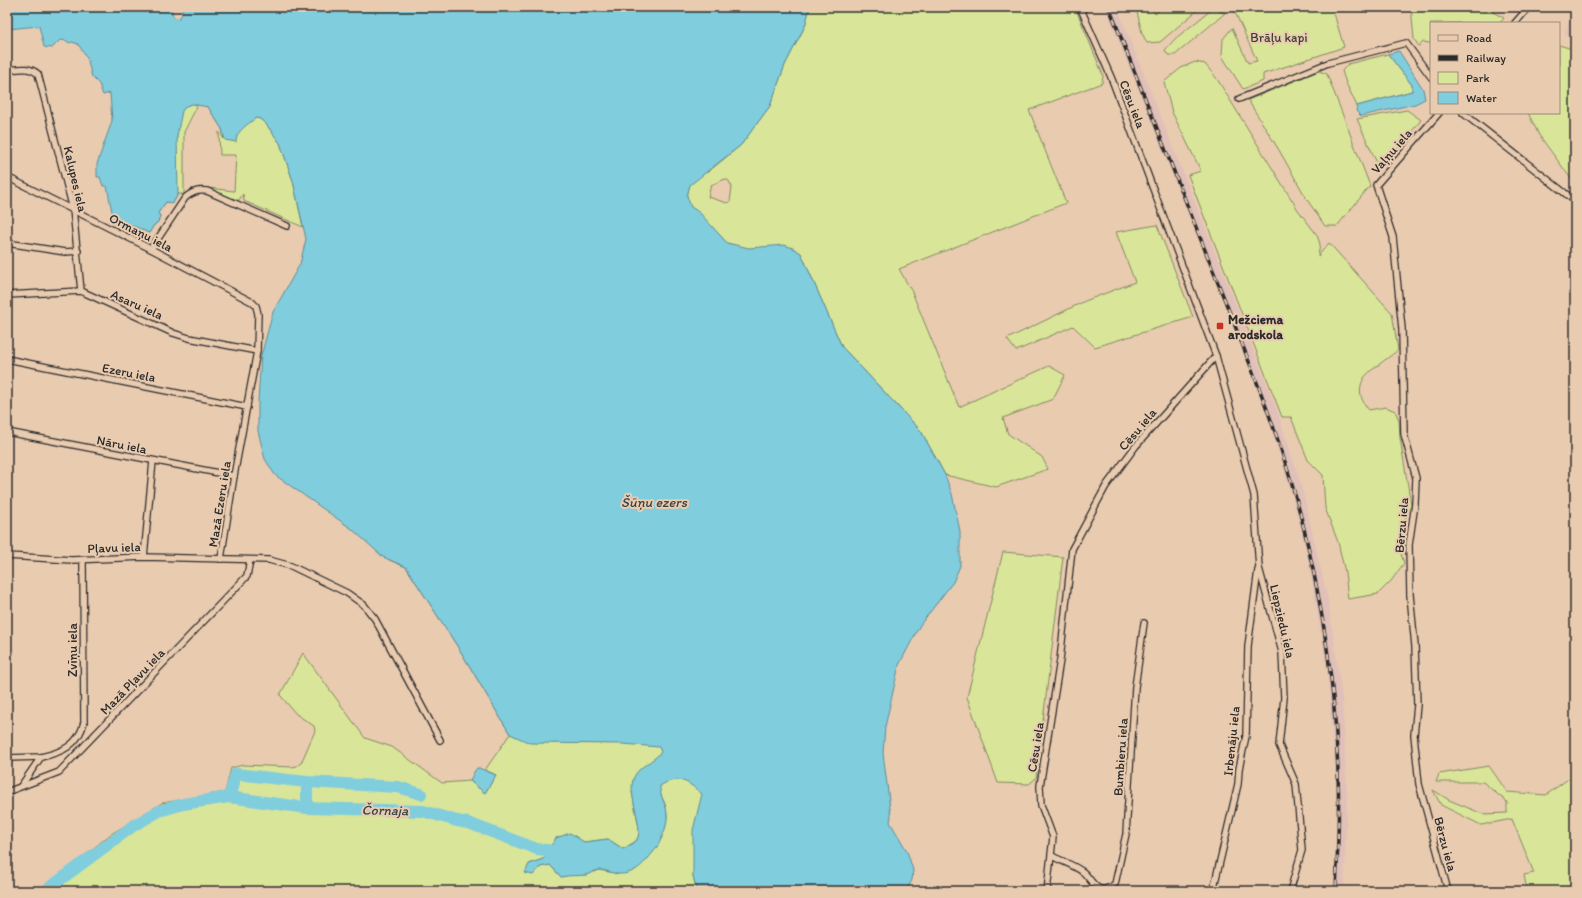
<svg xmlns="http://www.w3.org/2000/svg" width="1582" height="898" viewBox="0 0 1582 898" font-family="Itim,sans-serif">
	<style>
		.built { fill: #e0c0b9 }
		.green { fill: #d9e598; stroke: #828862; fill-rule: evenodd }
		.water { fill: #80cdde; stroke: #5e8c96 }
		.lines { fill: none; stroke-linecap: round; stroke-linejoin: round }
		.river { stroke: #80cdde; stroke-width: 12 }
		.minor-casing { stroke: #2b2b2b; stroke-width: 8 }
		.minor { stroke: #e9cbb0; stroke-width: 5.5 }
		.rail-casing { stroke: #2b2b2b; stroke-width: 3.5 }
		.rail { stroke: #e9cbb0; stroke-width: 2; stroke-dasharray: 6; stroke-linecap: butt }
		.poi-dot { fill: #c8321e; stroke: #e9cbb0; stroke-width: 1.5 }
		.labels { text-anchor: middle; stroke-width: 4; stroke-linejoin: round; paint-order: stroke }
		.park-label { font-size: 13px; fill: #3c3e36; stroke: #e9cbb0 }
		.street-label { font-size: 13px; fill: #2b2b2b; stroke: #e9cbb0 }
		.poi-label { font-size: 13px; font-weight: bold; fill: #2b2b2b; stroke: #e9cbb0; text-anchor: start }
		.water-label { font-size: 14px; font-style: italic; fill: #384346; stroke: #e9cbb0 }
	</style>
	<rect width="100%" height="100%" fill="#e9cbb0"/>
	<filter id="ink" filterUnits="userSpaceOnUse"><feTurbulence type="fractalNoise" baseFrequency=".025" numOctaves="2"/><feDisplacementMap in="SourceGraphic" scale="8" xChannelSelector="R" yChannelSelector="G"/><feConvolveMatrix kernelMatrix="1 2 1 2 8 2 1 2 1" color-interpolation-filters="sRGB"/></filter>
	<g filter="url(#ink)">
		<g class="built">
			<path d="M 1105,7 L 1117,7 L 1241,318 L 1277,411 L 1301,484 L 1328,600 L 1342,698 L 1347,796 L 1344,891 L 1333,891 L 1336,840 L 1336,784 L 1327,669 L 1309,563 L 1297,513 L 1267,414 L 1249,365 Z"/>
			<path d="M 1573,7 L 1575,7 L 1575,38 L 1565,34 Z"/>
		</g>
		<g class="green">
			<path d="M 810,7 L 1075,7 L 1103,75 L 1102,83 L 1029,110 L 1066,203 L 899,269 L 912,292 L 959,407 L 1049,366 L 1065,375 L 1053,399 L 1003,418 L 1008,434 L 1042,457 L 1048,469 L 996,487 L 945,475 L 921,431 L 842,347 L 801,253 L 769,257 L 727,243 L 710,225 L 684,208 L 692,176 L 708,172 L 741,145 L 770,106 L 785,65 L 805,26 ZM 725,179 L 729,181 L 732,187 L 730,202 L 727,203 L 708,197 L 711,185 Z"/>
			<path d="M 1136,7 L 1152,7 L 1155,14 L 1164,7 L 1201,7 L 1160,42 L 1147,43 L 1142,33 Z"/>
			<path d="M 1215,7 L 1218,7 L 1219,11 L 1225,13 L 1175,55 L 1168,55 L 1165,50 L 1176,38 Z"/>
			<path d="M 1240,7 L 1332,7 L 1344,47 L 1263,74 L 1263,81 L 1243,89 L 1222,56 L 1223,39 L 1232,28 L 1248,63 L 1257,61 L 1234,10 Z"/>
			<path d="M 1411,7 L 1483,7 L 1504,18 L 1500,23 L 1431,23 L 1431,45 L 1430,43 L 1423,42 L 1419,46 L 1414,39 Z"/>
			<path d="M 1559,45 L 1575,50 L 1575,179 L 1572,180 L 1539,135 L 1528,113 L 1559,113 Z"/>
			<path d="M 1388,54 L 1412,85 L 1412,91 L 1357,106 L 1346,83 L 1342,71 L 1348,64 Z"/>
			<path d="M 1195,62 L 1205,64 L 1217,79 L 1298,210 L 1317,235 L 1320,244 L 1318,256 L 1329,243 L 1392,313 L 1398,350 C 1391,356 1367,372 1364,378 C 1357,390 1361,401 1369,410 L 1386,407 L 1395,411 L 1399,420 L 1400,438 L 1411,505 L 1402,526 L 1399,548 L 1404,563 L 1391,581 L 1378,594 L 1348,599 L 1345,572 L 1338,542 L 1325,508 L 1323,475 L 1308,460 L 1291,417 L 1282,417 L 1188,175 L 1201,171 L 1172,112 L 1164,82 L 1181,68 Z"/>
			<path d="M 1319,71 L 1327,74 L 1370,186 L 1337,226 L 1325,226 L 1308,201 L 1279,150 L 1248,100 Z"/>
			<path d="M 173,95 L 260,119 L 266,124 L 280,143 L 293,181 L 303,227 L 244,201 L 243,194 L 238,201 L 236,201 L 199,187 L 234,191 L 236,155 L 220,155 L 219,132 L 224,139 L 222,129 L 208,107 L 198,104 L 184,132 L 184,194 L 178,194 L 173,203 L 166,202 L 158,213 L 160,216 L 158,222 L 154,225 L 149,233 L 113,217 Z"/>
			<path d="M 1407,110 L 1421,120 L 1388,160 L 1378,165 L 1357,119 Z"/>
			<path d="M 1157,225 L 1193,317 L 1095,347 L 1073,326 L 1016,351 L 1007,339 L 1085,301 L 1135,282 L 1116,232 Z"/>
			<path d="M 408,549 L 648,724 L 710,789 L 693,876 L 697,891 L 37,891 L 54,880 L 111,834 L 162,803 L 225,792 L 231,768 L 243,765 L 292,767 L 297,766 L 301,763 L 315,731 L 314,726 L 296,714 L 280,695 L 303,653 L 365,738 L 392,747 L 442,783 L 470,781 L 485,793 L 496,775 L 485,770 L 510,734 L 461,652 L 406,567 L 389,560 ZM 632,792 L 660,793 L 665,804 L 667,816 L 665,829 L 619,874 L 599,870 L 586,875 L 571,874 L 561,877 L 550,865 L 540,867 L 533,875 L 529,864 L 543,859 L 556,838 L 584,842 L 608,839 L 623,849 L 636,841 L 640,833 Z"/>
			<path d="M 1003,552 L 1063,557 L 1036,778 L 1029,784 L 998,783 L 967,697 Z"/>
			<path d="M 1489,766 L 1507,792 L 1546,795 L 1575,774 L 1575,891 L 1527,891 L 1524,875 L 1534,873 L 1512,819 L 1481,825 L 1441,805 L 1433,790 L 1449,800 L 1483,814 L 1507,813 L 1507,802 L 1483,782 L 1436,782 L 1439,774 Z"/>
		</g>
		<g class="water">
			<path d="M 7,7 L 171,7 L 173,16 L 178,19 L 182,14 L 182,7 L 810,7 L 805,26 L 785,65 L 770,106 L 741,145 L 690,185 L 687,196 L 691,207 L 699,212 L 727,243 L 749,248 L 784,245 L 793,248 L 801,253 L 842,347 L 921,431 L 945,475 L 952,494 L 960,531 L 960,566 L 953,582 L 920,625 L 899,665 L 885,727 L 883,753 L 891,816 L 890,822 L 907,851 L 913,870 L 912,880 L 906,891 L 697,891 L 693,876 L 693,830 L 702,794 C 688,782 679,774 660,786 C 659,796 667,804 667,815 C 668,826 661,841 655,850 C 645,862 636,875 618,874 C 612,873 606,870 600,870 C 595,870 590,874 586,875 C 577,876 570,875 561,877 L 550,865 L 540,867 L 533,875 L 525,873 L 529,864 L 543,859 L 556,838 L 570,833 L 584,842 L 608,839 L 623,849 C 627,847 633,844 636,841 C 646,829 626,795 634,777 C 640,765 653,762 661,752 L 659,747 L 623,744 L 530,743 L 510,734 L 461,652 L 406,567 L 383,557 L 352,529 L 275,475 L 265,459 L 258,431 L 258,401 L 261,356 L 273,312 L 300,264 L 306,239 L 293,181 L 280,143 L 266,124 L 260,119 L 256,118 C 248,124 236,131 236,142 L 225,140 L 222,129 L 208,107 L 192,104 L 186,106 L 182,111 L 177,136 L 178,194 L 173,203 L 166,202 L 158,213 L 160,216 L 158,222 L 154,225 L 149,233 L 113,217 L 107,186 L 103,186 L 100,177 L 97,177 L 97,164 L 112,121 L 110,93 L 103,95 L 99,84 L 92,77 L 87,58 L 78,44 L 72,42 L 69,43 L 67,41 L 60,40 L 52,48 L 44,47 L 39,26 L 7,29 Z"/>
			<path d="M 1399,51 L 1423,89 L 1425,99 L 1415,104 L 1361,116 L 1356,111 L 1357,106 L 1412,91 L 1412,85 L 1388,54 Z"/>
			<path d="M 477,768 L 479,768 L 496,775 L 485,793 L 470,781 L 474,772 Z"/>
		</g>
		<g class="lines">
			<g class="river">
				<path d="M 307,782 L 307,808"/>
				<path d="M 229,797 L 236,774 L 307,782 L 398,787 L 421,794"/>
				<path d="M 45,891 L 133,826 L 159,811 L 183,804 L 229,797 L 307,808 L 423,811 L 457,821 L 468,823 L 537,849 L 565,852"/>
			</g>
			<defs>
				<g id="minor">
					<path d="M 1080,7 L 1111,77 L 1216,356 L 1254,495 L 1259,568 L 1282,652 L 1284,698 L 1279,745 L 1296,784 L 1302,850 L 1290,891"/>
					<path d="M 1515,23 L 1529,7"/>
					<path d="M 7,70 C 18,69 29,66 38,74 L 73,209 L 81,291"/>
					<path d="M 1239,99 L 1328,63 L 1406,43 L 1431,77"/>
					<path d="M 1439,113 L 1376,185 L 1393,237 L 1402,329 L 1404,434 L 1416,478 L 1415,504 L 1409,545 L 1410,595 L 1415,646 L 1417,705 L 1414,735 L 1419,784 L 1448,891"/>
					<path d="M 1463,113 L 1575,201"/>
					<path d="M 7,177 L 151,249 L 252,302 L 256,306 L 258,314 L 257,351 L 234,476 L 221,559"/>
					<path d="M 7,243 L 65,252 L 78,251"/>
					<path d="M 151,249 L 185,198 C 192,192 197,190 207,191 L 287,226"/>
					<path d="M 7,295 L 81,291 L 173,333 L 189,338 L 257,351"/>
					<path d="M 7,359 L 247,407"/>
					<path d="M 7,432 L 234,476"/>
					<path d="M 7,556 L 72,560 L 144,557 L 269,560 L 291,566 L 347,593 L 364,605 L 375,619 L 440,740"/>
					<path d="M 144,557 L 153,461"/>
					<path d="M 7,758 L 41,757"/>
					<path d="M 21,786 L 41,757 C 63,752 79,745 84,722 L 83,560"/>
					<path d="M 7,792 L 59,772 L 247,576 L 250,560"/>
					<path d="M 1052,856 C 1061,861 1074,865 1083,872 C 1093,880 1096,898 1115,884 L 1126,834 L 1135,687 L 1144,623"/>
					<path d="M 1047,891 L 1053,837 L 1041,805 L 1040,786 L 1060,660 L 1072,549 L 1106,486 L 1135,447 L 1216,356"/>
					<path d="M 1213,891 L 1238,784 L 1239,769 L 1246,736 L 1248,646 L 1258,570"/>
				</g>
			</defs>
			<use href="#minor" class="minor-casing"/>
			<use href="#minor" class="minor"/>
			<defs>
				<path id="rail" d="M 1109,7 C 1145,99 1182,191 1218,283 C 1252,369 1288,455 1308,546 C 1323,613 1334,683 1337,752 C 1340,798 1338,845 1336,891"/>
			</defs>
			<use href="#rail" class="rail-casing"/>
			<use href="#rail" class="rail"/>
		</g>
	</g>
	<rect class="poi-dot" x="1216" y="322" width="8" height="8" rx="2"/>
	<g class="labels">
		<g class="park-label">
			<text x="1279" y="42">Brāļu kapi</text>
		</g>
		<g class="street-label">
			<text transform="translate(1133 104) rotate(69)" y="5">Cēsu iela</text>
			<text transform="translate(1391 151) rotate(-49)" y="5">Vaļņu iela</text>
			<text transform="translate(76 179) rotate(77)" y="5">Kalupes iela</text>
			<text transform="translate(141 232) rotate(27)" y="5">Ormaņu iela</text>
			<text transform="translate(137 304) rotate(24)" y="5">Asaru iela</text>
			<text transform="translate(129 372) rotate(11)" y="5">Ezeru iela</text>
			<text transform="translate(1137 429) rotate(-50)" y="5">Cēsu iela</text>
			<text transform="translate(122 444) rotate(11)" y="5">Nāru iela</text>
			<text transform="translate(219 504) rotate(-81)" y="5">Mazā Ezeru iela</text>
			<text transform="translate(1401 525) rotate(-85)" y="5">Bērzu iela</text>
			<text transform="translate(114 547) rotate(-2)" y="5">Pļavu iela</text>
			<text transform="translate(1283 621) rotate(77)" y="5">Liepziedu iela</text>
			<text transform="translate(72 650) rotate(-90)" y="5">Zvīņu iela</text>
			<text transform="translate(132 681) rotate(-46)" y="5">Mazā Pļavu iela</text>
			<text transform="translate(1231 741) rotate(-84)" y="5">Irbenāju iela</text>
			<text transform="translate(1035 747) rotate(-81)" y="5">Cēsu iela</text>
			<text transform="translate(1120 757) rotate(-86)" y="5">Bumbieru iela</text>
			<text transform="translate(1446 844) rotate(75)" y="5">Bērzu iela</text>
		</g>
		<g class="poi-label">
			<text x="1228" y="324">Mežciema<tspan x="1228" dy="15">arodskola</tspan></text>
		</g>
		<g class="water-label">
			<text x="654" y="507">Šūņu ezers</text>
			<text transform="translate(385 810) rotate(1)" y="5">Čornaja</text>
		</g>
	</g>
	<rect width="1582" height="898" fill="none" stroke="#e9cbb0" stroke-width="24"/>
	<rect x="12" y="12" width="1558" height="874" fill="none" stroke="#2b2b2b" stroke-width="1.5" filter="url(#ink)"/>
	<rect x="1430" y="22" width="130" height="92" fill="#e9cbb0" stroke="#9d8b7b"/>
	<rect x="1438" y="35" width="20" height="6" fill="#e9cbb0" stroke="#9d8b7b"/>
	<text x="1466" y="42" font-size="12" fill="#2b2b2b">Road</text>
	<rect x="1438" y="55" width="20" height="6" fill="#2b2b2b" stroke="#9d8b7b"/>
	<text x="1466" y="62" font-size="12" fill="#2b2b2b">Railway</text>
	<rect x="1438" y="72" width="20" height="12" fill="#d9e598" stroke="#9d8b7b"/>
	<text x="1466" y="82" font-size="12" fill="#2b2b2b">Park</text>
	<rect x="1438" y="92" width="20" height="12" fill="#80cdde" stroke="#9d8b7b"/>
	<text x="1466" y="102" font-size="12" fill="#2b2b2b">Water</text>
</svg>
